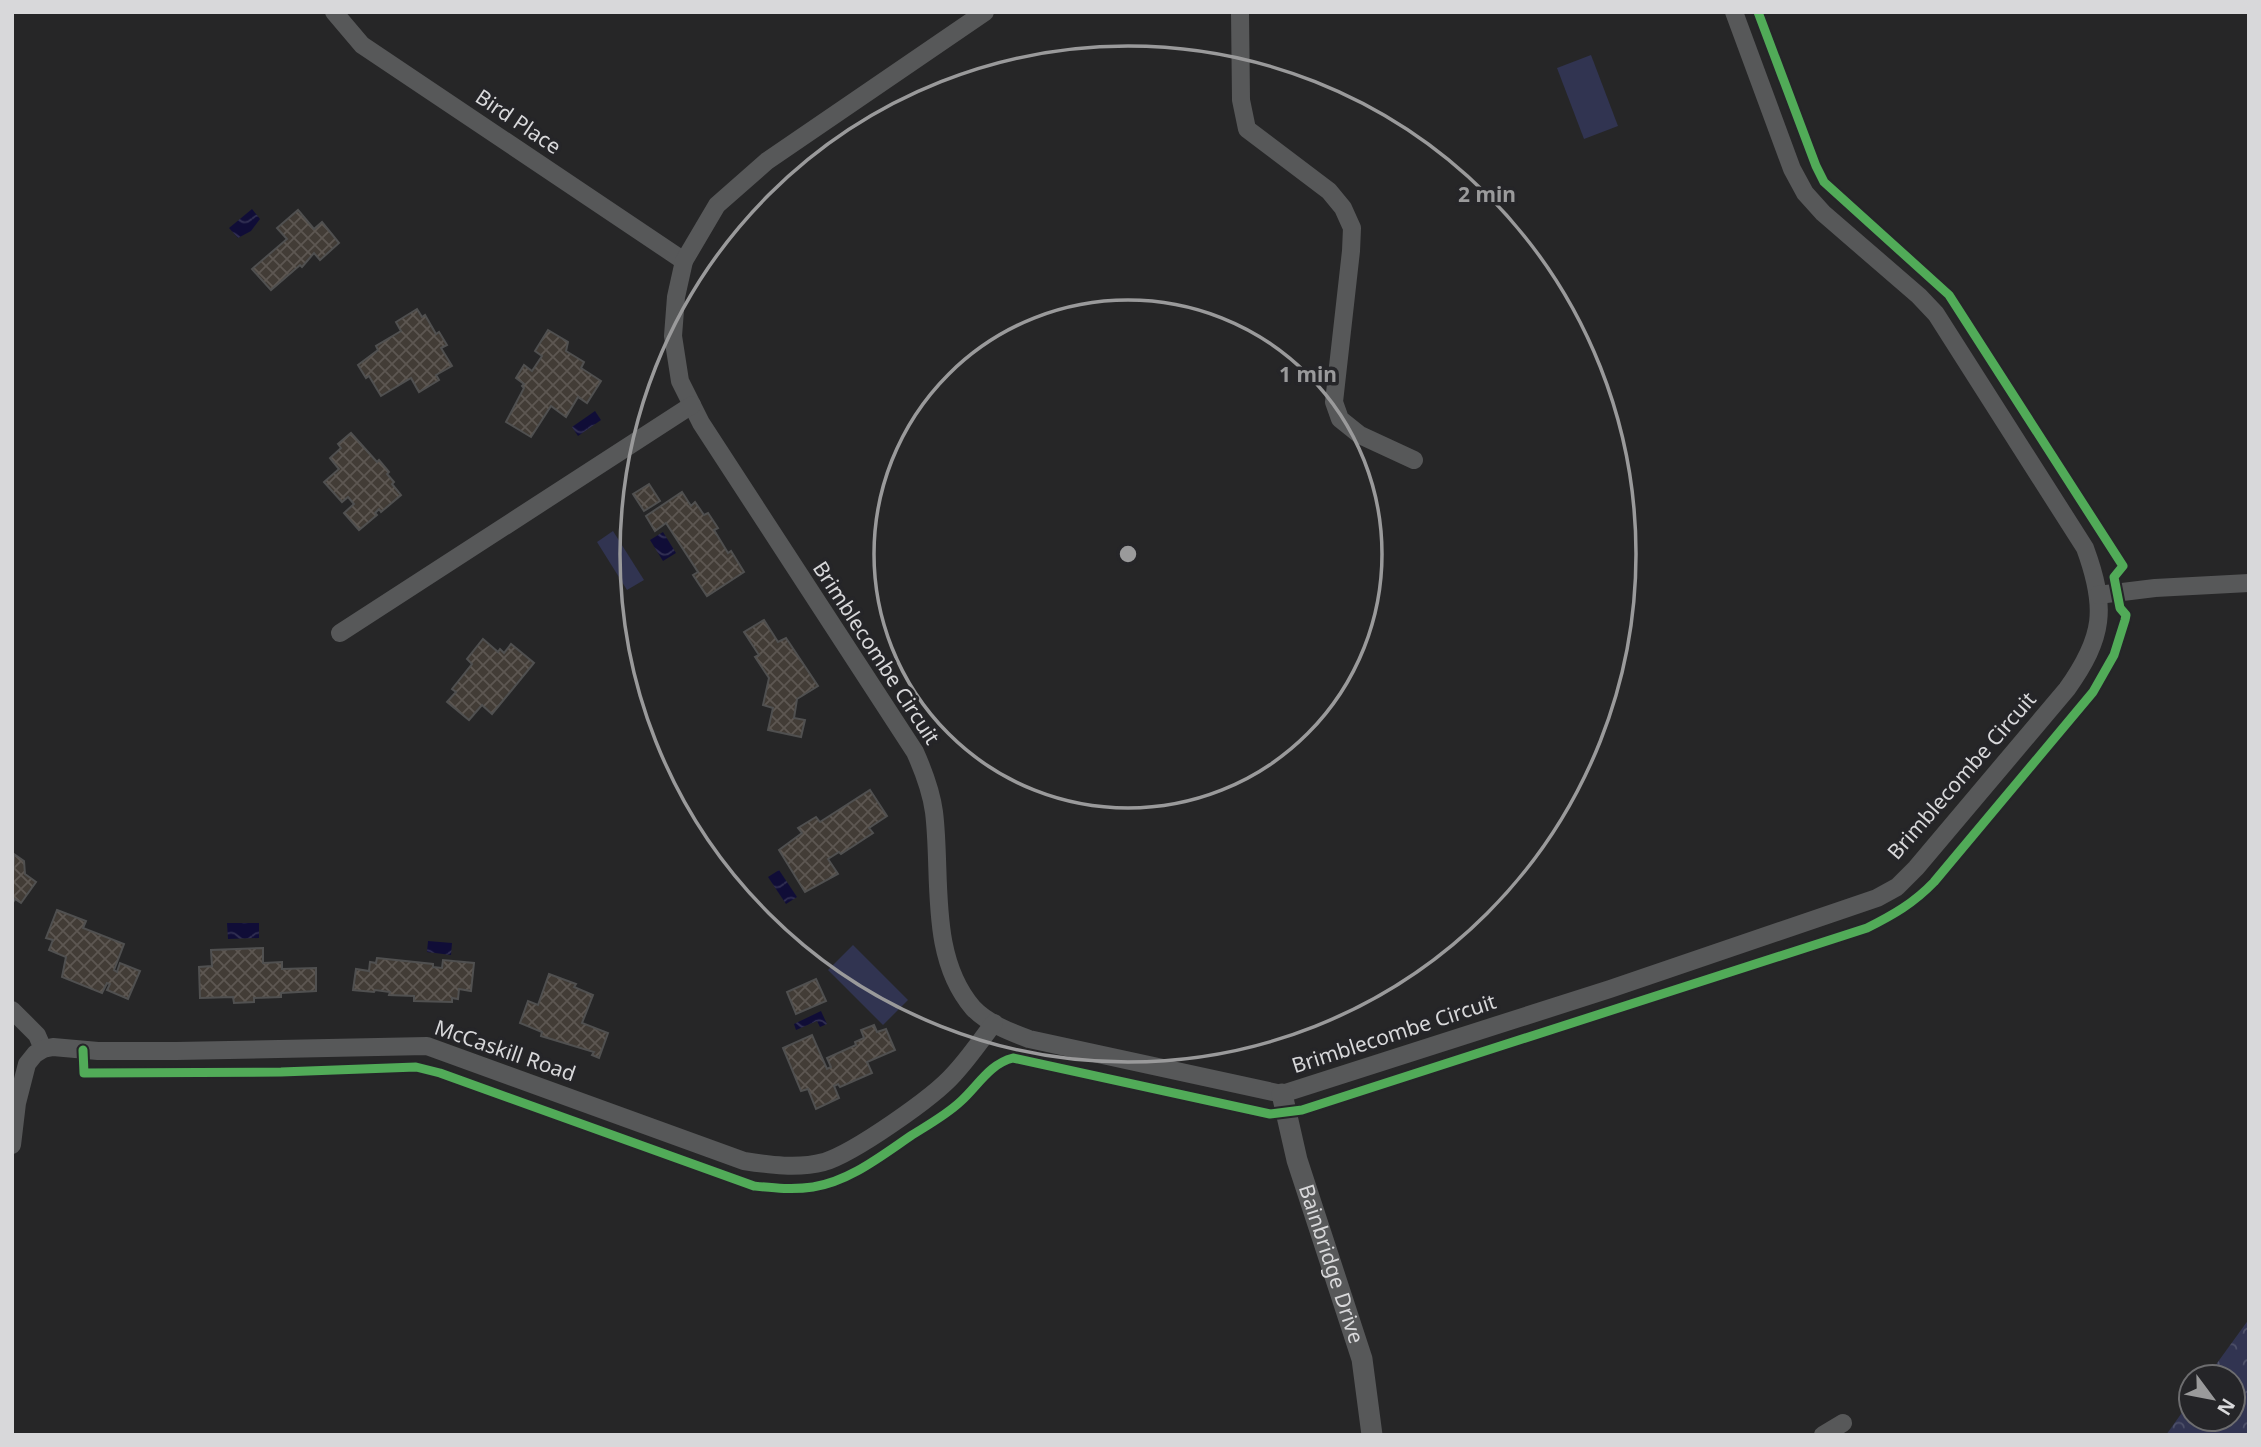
<svg xmlns="http://www.w3.org/2000/svg" width="2261" height="1447" viewBox="0 0 2261 1447" font-family="'Noto Sans',sans-serif">
	<style>
		.forest { fill: url(#forest-crowns) }
		.garden { fill: #313451 }
		.water { fill: url(#water-waves) }
		.building { fill: url(#building-cross-hatch); stroke: #505050; stroke-width: 2 }
		.lines { fill: none; stroke-linecap: round; stroke-linejoin: round }
		.minor { stroke: #575859; stroke-width: 18 }
		.tertiary { stroke: #575859; stroke-width: 21 }
		.cycleway-casing { stroke: #252528; stroke-width: 13 }
		.cycleway { stroke: #51ab58; stroke-width: 9 }
		.ring { fill: none; stroke: #9a9a9b; stroke-width: 3.5 }
		.labels { text-anchor: middle; stroke-width: 7; stroke-linejoin: round; paint-order: stroke }
		.street-label { font-size: 21px; fill: #d8d8da; stroke: #252528 }
		.centre { fill: #9a9a9b; stroke: #252528; stroke-width: 3.5 }
		.ring-label { font-size: 21px; text-anchor: middle; font-weight: bold; fill: #9a9a9b; stroke: #252528; stroke-width: 7; stroke-linejoin: round; paint-order: stroke }
	</style>
	<defs>
		<pattern id="forest-crowns" width="20" height="18" patternUnits="userSpaceOnUse" patternTransform="scale(1.75)"><rect width="20" height="18" fill="#313451"/><path d="M2 6a3 3 0 1 1 6 0M12 15a3 3 0 1 1 6 0" fill="none" stroke="#4e5169"/></pattern>
		<pattern id="water-waves" width="16" height="10" patternUnits="userSpaceOnUse" patternTransform="scale(1.75)"><rect width="16" height="10" fill="#100d37"/><path d="M0 5q4-4 8 0t8 0" fill="none" stroke="#323053"/></pattern>
		<pattern id="building-cross-hatch" width="8" height="8" patternUnits="userSpaceOnUse" patternTransform="scale(1.75)"><rect width="8" height="8" fill="#423c36"/><path d="M0 0l8 8M0 8l8-8" fill="none" stroke="#5d5752"/></pattern>
	</defs>
	<rect width="100%" height="100%" fill="#262627"/>
	<path class="forest" d="M 2249,1319 L 2249,1435 L 2166,1435 L 2191,1400 L 2191,1419 L 2233,1419 L 2233,1377 L 2207,1377 Z"/>
	<g class="garden">
		<path d="M 1591,55 L 1618,126 L 1584,139 L 1557,68 Z"/>
		<path d="M 613,531 L 644,580 L 627,590 L 597,542 Z"/>
		<path d="M 853,945 L 908,1000 L 883,1025 L 828,970 Z"/>
	</g>
	<g class="water">
		<path d="M 252,209 L 260,219 L 251,231 L 238,238 L 229,228 Z"/>
		<path d="M 595,411 L 601,420 L 578,436 L 572,427 Z"/>
		<path d="M 663,532 L 676,553 L 663,561 L 650,540 Z"/>
		<path d="M 779,870 L 797,897 L 786,904 L 768,877 Z"/>
		<path d="M 227,923 L 259,923 L 259,938 L 228,939 Z"/>
		<path d="M 428,941 L 452,943 L 451,955 L 427,952 Z"/>
		<path d="M 821,1011 L 827,1024 L 820,1027 L 817,1021 L 796,1030 L 794,1024 Z"/>
	</g>
	<g class="building">
		<path d="M 298,210 L 314,229 L 322,222 L 339,243 L 320,260 L 314,253 L 302,267 L 300,265 L 271,290 L 252,269 L 287,239 L 277,228 Z"/>
		<path d="M 417,309 L 422,317 L 425,315 L 436,334 L 439,332 L 447,345 L 441,348 L 452,366 L 436,375 L 439,380 L 419,392 L 411,378 L 381,396 L 369,376 L 366,378 L 358,365 L 378,350 L 376,346 L 401,331 L 396,322 Z"/>
		<path d="M 548,330 L 568,342 L 566,351 L 584,362 L 581,368 L 601,381 L 587,403 L 578,397 L 566,417 L 551,406 L 531,437 L 506,422 L 524,388 L 522,386 L 524,384 L 516,378 L 524,365 L 532,371 L 542,356 L 535,351 Z"/>
		<path d="M 351,433 L 377,462 L 379,460 L 389,472 L 387,474 L 394,482 L 392,484 L 401,495 L 381,512 L 379,509 L 375,513 L 377,515 L 359,530 L 344,513 L 354,504 L 348,497 L 342,502 L 324,482 L 339,469 L 330,458 L 341,448 L 338,444 Z"/>
		<path d="M 649,484 L 660,501 L 644,511 L 633,494 Z"/>
		<path d="M 682,492 L 691,506 L 695,502 L 704,515 L 708,513 L 718,528 L 714,530 L 728,553 L 731,551 L 744,572 L 707,596 L 693,575 L 698,572 L 666,523 L 655,531 L 646,516 Z"/>
		<path d="M 764,620 L 778,642 L 786,638 L 818,686 L 797,699 L 794,718 L 805,720 L 801,737 L 768,730 L 773,708 L 763,705 L 769,678 L 755,657 L 759,655 L 744,632 Z"/>
		<path d="M 483,639 L 498,652 L 500,649 L 504,653 L 511,644 L 534,663 L 492,714 L 482,705 L 469,720 L 447,702 L 456,692 L 452,689 L 472,664 L 467,659 Z"/>
		<path d="M 870,790 L 887,816 L 869,828 L 873,833 L 841,854 L 839,852 L 828,859 L 838,874 L 805,892 L 779,850 L 802,833 L 798,828 L 816,817 L 820,822 Z"/>
		<path d="M 14,854 L 24,861 L 25,874 L 36,882 L 21,903 L 15,899 L 12,904 Z"/>
		<path d="M 57,910 L 86,921 L 83,928 L 124,944 L 114,970 L 117,972 L 120,963 L 140,971 L 128,999 L 107,990 L 110,984 L 107,983 L 102,993 L 62,977 L 66,957 L 49,950 L 53,940 L 46,938 Z"/>
		<path d="M 263,948 L 263,963 L 282,962 L 282,969 L 316,968 L 316,991 L 281,993 L 281,997 L 254,998 L 254,1002 L 234,1003 L 233,997 L 200,998 L 199,967 L 212,966 L 211,950 Z"/>
		<path d="M 377,958 L 433,964 L 433,967 L 442,968 L 443,960 L 474,963 L 471,991 L 459,989 L 458,999 L 452,998 L 452,1002 L 414,1001 L 414,996 L 389,995 L 390,992 L 375,990 L 374,992 L 353,990 L 356,969 L 369,971 L 370,962 L 376,963 Z"/>
		<path d="M 549,974 L 576,984 L 574,987 L 593,995 L 582,1023 L 608,1033 L 599,1058 L 592,1055 L 594,1052 L 541,1036 L 542,1032 L 520,1023 L 528,1001 L 538,1005 Z"/>
		<path d="M 816,979 L 826,1001 L 796,1014 L 787,992 Z"/>
		<path d="M 874,1025 L 877,1032 L 886,1029 L 895,1050 L 867,1062 L 872,1073 L 840,1087 L 838,1084 L 834,1086 L 839,1098 L 816,1109 L 808,1089 L 801,1091 L 783,1048 L 812,1035 L 827,1069 L 831,1067 L 827,1058 L 856,1045 L 855,1042 L 864,1038 L 861,1030 Z"/>
	</g>
	<g class="lines">
		<g class="minor">
			<path d="M 334,12 L 362,45 L 684,261"/>
			<path d="M 985,12 L 767,161 L 717,205 L 684,261 L 676,297 L 673,336 L 680,381 L 701,423 L 915,752 C 924,772 931,790 934,812 C 942,876 928,956 973,1008 C 987,1023 1010,1032 1029,1039 L 1282,1094 L 1610,989 L 1877,898 L 1897,887 L 1916,868 L 2067,689 C 2104,637 2107,608 2085,548 L 1936,314 L 1919,296 L 1823,213 L 1805,193 L 1792,169 L 1734,12"/>
			<path d="M 1240,12 L 1241,100 L 1247,129 L 1329,191 L 1343,208 L 1352,228 L 1351,251 L 1334,402 L 1340,419 L 1360,435 L 1414,460"/>
			<path d="M 2098,595 L 2155,588 L 2249,583"/>
			<path d="M 340,633 L 692,405"/>
			<path d="M 12,1010 L 37,1035 L 43,1049"/>
			<path d="M 12,1145 L 17,1103 L 27,1064 L 35,1054 L 43,1049 L 53,1047 L 98,1051 L 176,1051 L 427,1046 L 744,1161 C 770,1165 798,1169 824,1162 C 854,1153 934,1097 954,1074 C 969,1058 981,1040 994,1023"/>
			<path d="M 1823,1435 L 1843,1423"/>
		</g>
		<path class="tertiary" id="s1" d="M 1282,1094 L 1297,1160 L 1362,1359 L 1372,1435"/>
		<defs>
			<path id="cycleway" d="M 83,1050 L 84,1073 L 281,1072 L 416,1067 L 440,1073 L 754,1186 C 774,1188 793,1190 813,1187 C 850,1181 881,1156 912,1135 C 928,1125 946,1115 960,1102 C 978,1086 989,1064 1013,1058 L 1270,1114 L 1302,1110 L 1867,928 C 1893,915 1914,903 1934,882 L 2093,692 L 2114,655 L 2125,620 L 2126,615 L 2120,608 L 2114,577 L 2123,566 L 1949,295 L 1824,182 L 1816,166 L 1758,12"/>
		</defs>
		<use href="#cycleway" class="cycleway-casing"/>
		<use href="#cycleway" class="cycleway"/>
	</g>
	<g class="ring">
		<circle cx="1128" cy="554" r="254"/>
		<circle cx="1128" cy="554" r="508"/>
	</g>
	<g class="labels">
		<g class="street-label">
			<text transform="translate(518 122) rotate(34)" y="7">Bird Place</text>
			<text transform="translate(876 653) rotate(57)" y="7">Brimblecombe Circuit</text>
			<text transform="translate(1962 776) rotate(-49)" y="7">Brimblecombe Circuit</text>
			<text transform="translate(1394 1034) rotate(-18)" y="7">Brimblecombe Circuit</text>
			<text transform="translate(505 1051) rotate(19)" y="7">McCaskill Road</text>
			<text dy="7" stroke="none"><textPath href="#s1" startOffset="177">Bainbridge Drive</textPath></text>
		</g>
	</g>
	<circle cx="1128" cy="554" r="10" class="centre"/>
	<g class="ring-label">
		<text x="1487" y="202">2 min</text>
		<text x="1308" y="382">1 min</text>
	</g>
	<rect width="2261" height="1447" fill="none" stroke="#d8d8da" stroke-width="28"/>
	<g transform="translate(2212 1398) rotate(122)"><circle r="33" fill="#252528" stroke="#6d6d6f" stroke-width="2"/>
	<path d="M0-5L12 26L0 18L-12 26Z" fill="#9a9a9b"/>
	<text y="-10" font-size="19" font-weight="bold" text-anchor="middle" fill="#d8d8da">N</text>
	</g>
</svg>
